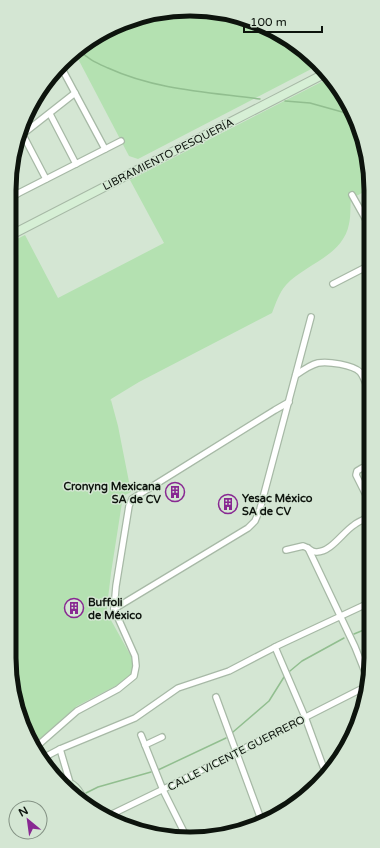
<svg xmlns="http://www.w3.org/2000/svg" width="380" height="848" viewBox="0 0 380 848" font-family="'Varela Round',sans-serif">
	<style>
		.green { fill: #b4e1b1 }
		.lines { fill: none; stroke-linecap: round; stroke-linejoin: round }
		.stream { stroke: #91be8f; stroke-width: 1.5 }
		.minor-casing { stroke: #a7b9a6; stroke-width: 8 }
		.tertiary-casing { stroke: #a7b9a6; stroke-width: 9 }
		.secondary-casing { stroke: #a7b9a6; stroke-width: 10 }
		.minor { stroke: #fff; stroke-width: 5.5 }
		.tertiary { stroke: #fff; stroke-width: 7 }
		.secondary { stroke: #d6efd5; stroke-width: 8 }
		.labels { text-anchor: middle; stroke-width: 3; stroke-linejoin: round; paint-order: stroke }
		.street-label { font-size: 11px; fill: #0d140d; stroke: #d4e6d3 }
		.poi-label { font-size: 11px; font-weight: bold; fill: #0d140d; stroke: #d4e6d3; text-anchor: start }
		.rim { fill: none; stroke: #0d140d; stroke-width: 5 }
	</style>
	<rect width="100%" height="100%" fill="#d4e6d3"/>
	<g class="green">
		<path d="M 190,9 L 259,23 L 300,46 L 319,65 L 138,159 L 129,156 L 75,53 L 121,23 Z"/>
		<path d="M 331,77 L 357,121 L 369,166 L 369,189 L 351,199 C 350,207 351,216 349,224 C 343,256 305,264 286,285 C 279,293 276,303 272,313 L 139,382 L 111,399 L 110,401 L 111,400 L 118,426 L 131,492 L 123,496 L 111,573 L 107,607 L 107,613 L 132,658 L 135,669 L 133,673 L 123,682 L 77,706 L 34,744 L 19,716 L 9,658 L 9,243 L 25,235 L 58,298 L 164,243 L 130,180 Z"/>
	</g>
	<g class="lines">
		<g class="stream">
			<path d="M 80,50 C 87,59 97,63 108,68 C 156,90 208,92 260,99"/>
			<path d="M 285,101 L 310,103 L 353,115 L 356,118"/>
			<path d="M 354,634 L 371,627"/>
			<path d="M 290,671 L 302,661 L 344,638"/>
			<path d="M 233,732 L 269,701 L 284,677"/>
			<path d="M 158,770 L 226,738"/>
			<path d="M 86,793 L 98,787 L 151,772"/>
		</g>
		<defs>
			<g id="minor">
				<path d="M 60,65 L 105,149"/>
				<path d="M 50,114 L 76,164"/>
				<path d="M 23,135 L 46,179"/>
				<path d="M 19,137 L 75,93"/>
				<path d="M 11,182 L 17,194"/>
				<path d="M 352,195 L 370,227"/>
				<path d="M 9,198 L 121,141"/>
				<path d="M 333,284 L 370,265"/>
				<path d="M 296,375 C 303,370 310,365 318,363 C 328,361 353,365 360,372 C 365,378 367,388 370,395"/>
				<path d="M 362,468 L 357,471 L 356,475 L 370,503"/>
				<path d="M 308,548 L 355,647 L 367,677"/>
				<path d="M 286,550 L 303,546 C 308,547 312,553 317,552 C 331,552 343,532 354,525 C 359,521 365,519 371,516"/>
				<path d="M 114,609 L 248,528 L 255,521 L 260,509 L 311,317"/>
				<path d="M 275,647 L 305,717 L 327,777"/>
				<path d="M 216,697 L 262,822"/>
				<path d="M 141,735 L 163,790 L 186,836"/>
				<path d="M 145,745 L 162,737"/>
				<path d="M 36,747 L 77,711 L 118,689 L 134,676 L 136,666 L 135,656 L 114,609 L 116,586 L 129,506 L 132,499 L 275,410 L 289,402"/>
				<path d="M 60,749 L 70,783 L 71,791"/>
				<path d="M 43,758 L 60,749 L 135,718 L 178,688 L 229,671 L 279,645 L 371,602"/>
				<path d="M 106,817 L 176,783 L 365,687"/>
			</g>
			<path id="tertiary" d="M 279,816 L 281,814"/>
			<g id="secondary">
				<path d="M 9,236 L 326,73"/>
				<path d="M 60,782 C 73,781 79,791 84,802"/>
			</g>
		</defs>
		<use href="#minor" class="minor-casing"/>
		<use href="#tertiary" class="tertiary-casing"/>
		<use href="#secondary" class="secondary-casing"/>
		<use href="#minor" class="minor"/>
		<use href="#tertiary" class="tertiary"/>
		<use href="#secondary" class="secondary"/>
	</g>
	<defs>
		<symbol id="building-ring" viewBox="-11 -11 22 22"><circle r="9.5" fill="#d4e6d3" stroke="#882892" stroke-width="1.5"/><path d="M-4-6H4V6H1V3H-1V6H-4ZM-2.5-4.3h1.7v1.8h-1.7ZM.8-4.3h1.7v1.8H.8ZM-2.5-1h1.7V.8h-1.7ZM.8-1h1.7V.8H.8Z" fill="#882892"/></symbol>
	</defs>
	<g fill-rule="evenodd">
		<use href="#building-ring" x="164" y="481" width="22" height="22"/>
		<use href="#building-ring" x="217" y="493" width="22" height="22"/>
		<use href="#building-ring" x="63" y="597" width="22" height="22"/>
	</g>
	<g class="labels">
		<g class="street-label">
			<text transform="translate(168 154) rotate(-27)" y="4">LIBRAMIENTO PESQUERÍA</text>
			<text transform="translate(236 753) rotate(-27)" y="4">CALLE VICENTE GUERRERO</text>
		</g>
		<g class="poi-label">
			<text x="161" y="490" text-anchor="end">Cronyng Mexicana<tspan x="161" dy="13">SA de CV</tspan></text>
			<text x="242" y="502">Yesac México<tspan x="242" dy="13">SA de CV</tspan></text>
			<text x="88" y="606">Buffoli<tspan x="88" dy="13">de México</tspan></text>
		</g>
	</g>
	<path d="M0 0H380V848H0ZM190 16H190A174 174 0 0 1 364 190V658A174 174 0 0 1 190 832H190A174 174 0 0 1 16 658V190A174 174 0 0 1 190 16Z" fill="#d4e6d3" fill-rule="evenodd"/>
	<path class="rim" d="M190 16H190A174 174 0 0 1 364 190V658A174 174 0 0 1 190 832H190A174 174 0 0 1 16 658V190A174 174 0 0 1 190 16Z"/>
	<g transform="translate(28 820) rotate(331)"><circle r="19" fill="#d4e6d3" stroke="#849284"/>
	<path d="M0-3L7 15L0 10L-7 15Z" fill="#882892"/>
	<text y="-6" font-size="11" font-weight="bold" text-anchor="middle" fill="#0d140d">N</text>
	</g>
	<path d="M244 26v6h78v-6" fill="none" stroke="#0d140d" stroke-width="2"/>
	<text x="250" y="26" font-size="12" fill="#0d140d" stroke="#d4e6d3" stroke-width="3" paint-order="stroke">100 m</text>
</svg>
